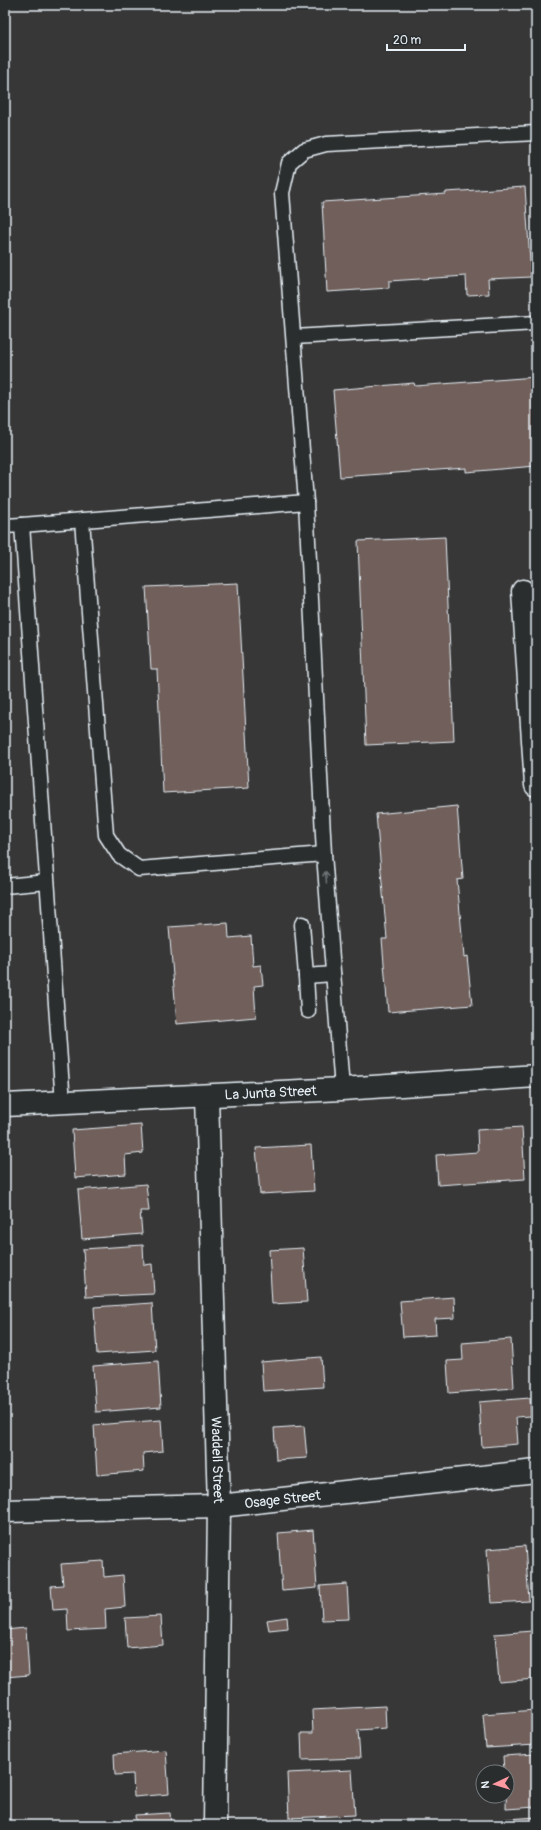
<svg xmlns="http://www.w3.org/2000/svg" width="541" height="1830" viewBox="0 0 541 1830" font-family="Pangolin,sans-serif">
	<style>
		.building { fill: #705e5a; stroke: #e8f1f8 }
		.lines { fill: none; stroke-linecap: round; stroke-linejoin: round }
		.lane-casing { stroke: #e8f1f8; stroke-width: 17 }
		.street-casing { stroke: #e8f1f8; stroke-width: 25 }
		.lane { stroke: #2a2d2e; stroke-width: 14 }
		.street { stroke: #2a2d2e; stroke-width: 22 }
		.oneway { stroke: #6c7275 }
		.labels { text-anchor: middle; stroke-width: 3.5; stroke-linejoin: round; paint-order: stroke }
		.street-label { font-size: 14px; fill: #e8f1f8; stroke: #2a2d2e }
	</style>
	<rect width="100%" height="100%" fill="#383737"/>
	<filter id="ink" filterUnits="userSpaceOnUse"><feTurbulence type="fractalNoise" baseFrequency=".025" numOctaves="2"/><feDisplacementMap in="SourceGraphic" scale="8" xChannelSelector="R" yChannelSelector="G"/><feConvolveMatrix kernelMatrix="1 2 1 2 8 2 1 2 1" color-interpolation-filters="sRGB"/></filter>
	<g filter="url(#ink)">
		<g class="building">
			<path d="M 525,187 L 531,277 L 488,279 L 489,294 L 467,295 L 466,276 L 389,281 L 389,288 L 327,292 L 322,202 L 446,194 L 446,192 Z"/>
			<path d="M 536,377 L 536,466 L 466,472 L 466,468 L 340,477 L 333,390 L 414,383 L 415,386 Z"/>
			<path d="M 445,537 L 454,741 L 366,745 L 358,541 Z"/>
			<path d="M 238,583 L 249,788 L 163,793 L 157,669 L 151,669 L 146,587 Z"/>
			<path d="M 457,806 L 463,879 L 457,880 L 464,957 L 467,956 L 472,1005 L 388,1012 L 382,939 L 387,939 L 376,814 Z"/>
			<path d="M 228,923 L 229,938 L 251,936 L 253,966 L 261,965 L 263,985 L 254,986 L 256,1017 L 177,1024 L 169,927 Z"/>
			<path d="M 141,1125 L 143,1153 L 125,1155 L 126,1174 L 75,1178 L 72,1130 Z"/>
			<path d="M 522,1127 L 525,1179 L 438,1185 L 436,1155 L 478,1152 L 477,1130 Z"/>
			<path d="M 311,1145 L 314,1191 L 260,1194 L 256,1148 Z"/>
			<path d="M 146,1184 L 149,1211 L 140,1211 L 142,1234 L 82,1239 L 78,1190 Z"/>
			<path d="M 143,1245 L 144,1265 L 152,1264 L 154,1294 L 86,1297 L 83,1249 Z"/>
			<path d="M 303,1248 L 307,1302 L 272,1304 L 269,1250 Z"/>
			<path d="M 454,1297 L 455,1318 L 435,1319 L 436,1335 L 403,1337 L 400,1301 Z"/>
			<path d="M 152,1303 L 155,1350 L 97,1354 L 94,1307 Z"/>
			<path d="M 511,1339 L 514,1388 L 449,1393 L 447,1361 L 463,1360 L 462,1343 Z"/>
			<path d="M 321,1357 L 323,1387 L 263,1391 L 261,1362 Z"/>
			<path d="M 158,1361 L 161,1407 L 96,1412 L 93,1366 Z"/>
			<path d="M 530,1398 L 531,1416 L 516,1417 L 518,1444 L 482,1447 L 479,1402 Z"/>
			<path d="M 161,1420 L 163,1451 L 143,1453 L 144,1471 L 97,1475 L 94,1425 Z"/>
			<path d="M 304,1426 L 307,1458 L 276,1460 L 274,1428 Z"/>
			<path d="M 313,1530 L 317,1588 L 282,1591 L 278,1533 Z"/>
			<path d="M 525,1546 L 529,1601 L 491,1603 L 487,1549 Z"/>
			<path d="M 103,1561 L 104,1577 L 123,1575 L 125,1607 L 105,1609 L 106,1629 L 68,1631 L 67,1609 L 53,1610 L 51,1586 L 63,1585 L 61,1564 Z"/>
			<path d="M 347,1584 L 349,1619 L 322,1620 L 320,1586 Z"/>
			<path d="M 161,1616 L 163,1645 L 127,1648 L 125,1618 Z"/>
			<path d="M 287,1617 L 288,1628 L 269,1630 L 267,1620 Z"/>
			<path d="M 26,1628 L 29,1675 L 5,1677 L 5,1630 Z"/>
			<path d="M 532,1631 L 535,1679 L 499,1682 L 495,1634 Z"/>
			<path d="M 385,1706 L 386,1728 L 358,1730 L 360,1758 L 302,1760 L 301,1733 L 313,1733 L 312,1710 Z"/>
			<path d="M 536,1710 L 536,1745 L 486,1748 L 483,1714 Z"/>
			<path d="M 166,1750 L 169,1794 L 134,1797 L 133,1774 L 115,1775 L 114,1754 Z"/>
			<path d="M 536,1754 L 536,1807 L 506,1809 L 507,1772 L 504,1772 L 503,1756 Z"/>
			<path d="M 352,1770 L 355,1815 L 289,1818 L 287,1773 Z"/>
			<path d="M 170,1813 L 171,1825 L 136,1825 L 135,1815 Z"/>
			<path d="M 536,1817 L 536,1825 L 494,1825 L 494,1820 Z"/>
		</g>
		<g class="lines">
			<defs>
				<g id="lane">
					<path d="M 294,337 L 536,323"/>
					<path d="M 82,520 L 106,835 L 119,855 L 139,869 L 324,854"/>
					<path d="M 22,525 L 306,502"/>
					<path d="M 5,526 L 22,525 L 63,1103"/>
					<path d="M 5,886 L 47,882"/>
					<path d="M 302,924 L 306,976 L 333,974"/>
					<path d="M 306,976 L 308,1011"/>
					<path d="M 342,1089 L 324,854 L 306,502 L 282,193 L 289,163 L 304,150 L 326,144 L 536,133"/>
				</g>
				<g id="street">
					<path d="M 523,591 L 536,785"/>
					<path id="s1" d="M 207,1096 L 219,1506 L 215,1825"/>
					<path id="s2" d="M 5,1105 L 342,1089 L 536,1076"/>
					<path id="s3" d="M 5,1511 L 219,1506 L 536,1471"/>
				</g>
			</defs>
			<use href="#lane" class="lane-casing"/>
			<use href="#street" class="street-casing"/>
			<use href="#lane" class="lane"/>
			<use href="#street" class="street"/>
		</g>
		<defs><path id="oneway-shaft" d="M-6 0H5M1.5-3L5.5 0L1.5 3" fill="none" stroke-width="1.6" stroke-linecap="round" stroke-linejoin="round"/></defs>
		<use class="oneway" href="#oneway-shaft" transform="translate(326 877) rotate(-95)"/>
	</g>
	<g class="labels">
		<g class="street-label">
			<text dy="5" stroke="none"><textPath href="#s2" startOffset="266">La Junta Street</textPath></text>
			<text dy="5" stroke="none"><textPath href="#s1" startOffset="364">Waddell Street</textPath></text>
			<text dy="5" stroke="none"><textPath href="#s3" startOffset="278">Osage Street</textPath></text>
		</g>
	</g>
	<rect width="541" height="1830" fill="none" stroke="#2a2d2e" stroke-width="20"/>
	<rect x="10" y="10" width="521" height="1810" fill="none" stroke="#e8f1f8" stroke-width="1.5" filter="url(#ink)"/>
	<g transform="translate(495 1784) rotate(266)"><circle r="19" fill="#2a2d2e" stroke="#767b7f"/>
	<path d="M0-3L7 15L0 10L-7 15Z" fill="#ff9aa2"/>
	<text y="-6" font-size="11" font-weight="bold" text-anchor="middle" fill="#e8f1f8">N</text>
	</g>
	<path d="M387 44v6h78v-6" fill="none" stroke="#e8f1f8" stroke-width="2"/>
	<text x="393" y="44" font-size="12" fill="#e8f1f8" stroke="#2a2d2e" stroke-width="3" paint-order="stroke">20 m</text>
</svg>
